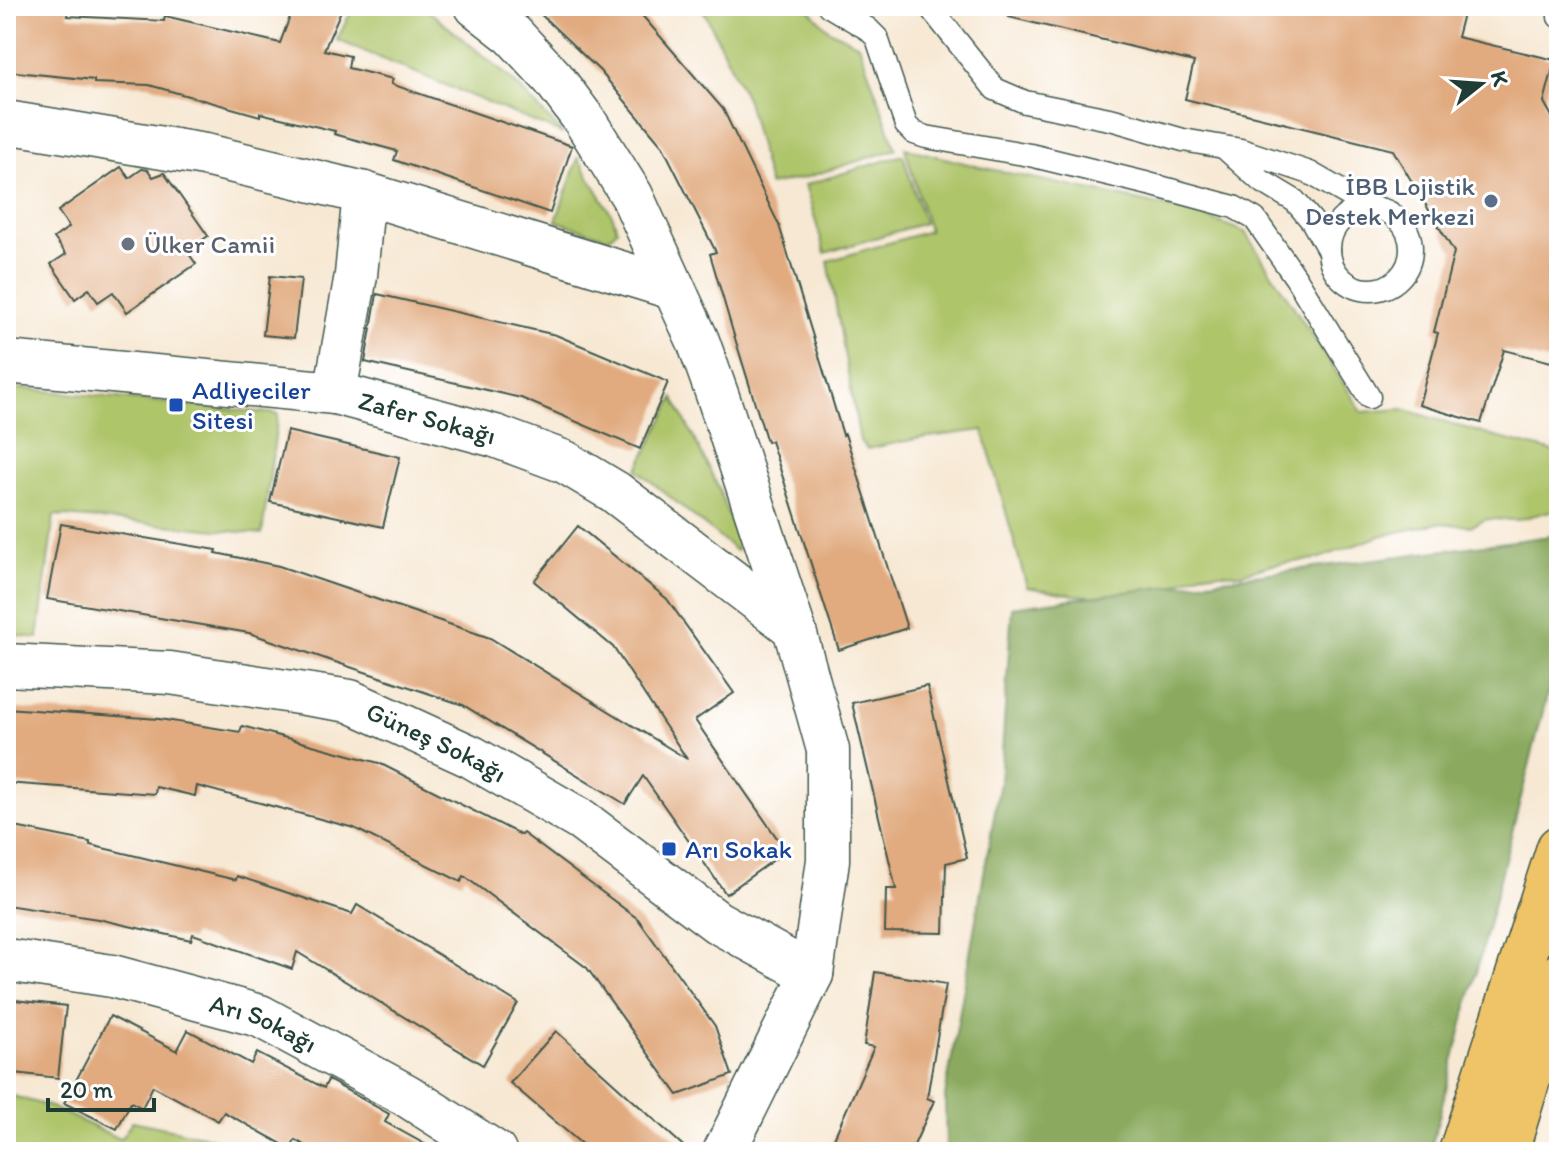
<svg xmlns="http://www.w3.org/2000/svg" width="1565" height="1158" viewBox="0 0 1565 1158" font-family="Itim,sans-serif">
	<style>
		.green { fill: #afc56a; stroke: #67814f; stroke-width: 2 }
		.forest { fill: #8baa5e; stroke: #557449; stroke-width: 2 }
		.building { fill: #e1aa7f }
		.lines { fill: none; stroke-linecap: round; stroke-linejoin: round }
		.service-casing { stroke: #3f574c; stroke-width: 25 }
		.minor-casing { stroke: #3f574c; stroke-width: 45 }
		.primary-casing { stroke: #3f574c; stroke-width: 47 }
		.service { stroke: #fff; stroke-width: 22 }
		.minor { stroke: #fff; stroke-width: 42 }
		.primary { stroke: #efc469; stroke-width: 44 }
		.service-dot { fill: #5c6f8a; stroke: #fff; stroke-width: 3 }
		.worship-dot { fill: #6b7280; stroke: #fff; stroke-width: 3 }
		.transit-dot { fill: #1a4fb4; stroke: #fff; stroke-width: 3 }
		.labels { text-anchor: middle; stroke-width: 6; stroke-linejoin: round; paint-order: stroke }
		.service-label { font-size: 26px; fill: #4e5e75; stroke: #fff; text-anchor: end }
		.worship-label { font-size: 26px; fill: #5b616d; stroke: #fff; text-anchor: start }
		.transit-label { font-size: 26px; fill: #164399; stroke: #fff; text-anchor: start }
		.street-label { font-size: 26px; fill: #1f3d34; stroke: #fff }
	</style>
	<rect width="100%" height="100%" fill="#fff"/>
	<filter id="ink" filterUnits="userSpaceOnUse"><feTurbulence type="fractalNoise" baseFrequency=".0125" numOctaves="2"/><feDisplacementMap in="SourceGraphic" scale="16" xChannelSelector="R" yChannelSelector="G"/><feConvolveMatrix kernelMatrix="1 2 1 2 8 2 1 2 1" color-interpolation-filters="sRGB"/></filter>
	<filter id="wash" filterUnits="userSpaceOnUse"><feTurbulence type="fractalNoise" baseFrequency=".006" numOctaves="4" result="noise"/><feDisplacementMap in="SourceGraphic" scale="32" xChannelSelector="R" yChannelSelector="G"/><feGaussianBlur stdDeviation="1.8" result="paint"/><feColorMatrix in="noise" values="0 0 0 0 0 0 0 0 0 0 0 0 0 0 0 0 0 1.4 0 .05"/><feComposite in="paint" operator="in"/></filter>
	<g filter="url(#wash)">
		<rect width="100%" height="100%" fill="#f7e8d3"/>
		<g class="green">
			<path d="M 354,6 L 423,6 L 510,78 L 563,134 L 337,40 Z"/>
			<path d="M 698,6 L 806,6 L 829,30 L 859,45 L 896,149 L 804,178 L 769,185 L 747,100 L 705,13 Z"/>
			<path d="M 905,148 L 980,167 L 1192,212 L 1245,232 L 1362,412 L 1403,409 L 1492,436 L 1559,453 L 1559,509 L 1516,520 L 1487,519 L 1471,526 L 1438,523 L 1380,536 L 1317,559 L 1269,565 L 1240,574 L 1202,572 L 1166,589 L 1126,598 L 1075,595 L 1027,587 L 983,430 L 921,438 L 867,449 L 860,441 L 828,261 L 929,231 Z"/>
			<path d="M 903,155 L 924,223 L 825,253 L 805,185 Z"/>
			<path d="M 578,158 L 613,217 L 617,230 L 609,238 L 556,221 Z"/>
			<path d="M 6,387 L 278,414 L 262,534 L 54,515 L 38,638 L 6,634 Z"/>
			<path d="M 674,398 L 719,489 L 739,545 L 736,551 L 637,470 Z"/>
			<path d="M 6,1094 L 51,1107 L 120,1139 L 133,1121 L 212,1138 L 246,1152 L 6,1152 Z"/>
		</g>
		<path class="forest" d="M 1559,535 L 1559,649 L 1430,1152 L 946,1152 L 945,1096 L 1000,782 L 1012,607 Z"/>
		<g id="blocks">
			<g class="building">
				<path d="M 6,6 L 69,6 L 68,16 L 164,21 L 165,16 L 280,43 L 294,6 L 343,6 L 324,50 L 350,56 L 348,68 L 393,79 L 391,84 L 572,146 L 550,213 L 394,160 L 397,151 L 334,134 L 335,131 L 260,113 L 260,116 L 149,85 L 94,83 L 94,80 L 6,71 Z"/>
				<path d="M 532,6 L 634,6 L 723,109 L 779,225 L 843,435 L 845,434 L 907,628 L 839,650 L 771,441 L 767,442 L 733,332 L 710,254 L 716,252 L 662,145 L 600,71 Z"/>
				<path d="M 1010,6 L 1465,6 L 1457,37 L 1555,60 L 1544,102 L 1559,129 L 1559,364 L 1504,350 L 1481,423 L 1419,405 L 1438,333 L 1434,332 L 1454,252 L 1393,150 L 1185,99 L 1194,62 L 1009,17 Z"/>
				<path d="M 121,167 L 129,178 L 142,169 L 148,170 L 153,177 L 164,173 L 208,236 L 187,251 L 196,264 L 127,312 L 113,292 L 98,302 L 89,289 L 75,299 L 51,264 L 66,254 L 54,238 L 69,227 L 58,211 Z"/>
				<path d="M 270,276 L 301,279 L 294,338 L 263,335 Z"/>
				<path d="M 377,294 L 556,335 L 668,382 L 640,449 L 521,398 L 365,362 Z"/>
				<path d="M 287,431 L 400,457 L 383,527 L 270,502 Z"/>
				<path d="M 61,524 L 217,550 L 216,553 L 279,566 L 490,638 L 687,759 L 613,647 L 534,581 L 578,526 L 667,599 L 734,693 L 695,720 L 786,851 L 726,894 L 643,776 L 625,804 L 463,705 L 249,633 L 47,599 Z"/>
				<path d="M 927,686 L 967,858 L 946,863 L 944,933 L 885,932 L 886,889 L 896,889 L 852,703 Z"/>
				<path d="M 6,708 L 159,719 L 240,732 L 242,726 L 379,763 L 521,835 L 523,833 L 638,919 L 715,1026 L 732,1075 L 678,1095 L 587,968 L 464,876 L 461,882 L 354,828 L 197,786 L 195,796 L 156,787 L 155,794 L 6,783 Z"/>
				<path d="M 10,826 L 90,842 L 90,845 L 236,880 L 237,876 L 352,914 L 357,905 L 518,1003 L 483,1065 L 297,952 L 292,969 L 193,934 L 191,940 L 98,919 L 6,905 L 6,846 Z"/>
				<path d="M 875,972 L 946,984 L 927,1098 L 934,1101 L 911,1152 L 828,1152 L 874,1047 L 864,1045 Z"/>
				<path d="M 6,999 L 66,1006 L 58,1078 L 6,1072 Z"/>
				<path d="M 110,1016 L 177,1051 L 188,1030 L 251,1064 L 257,1053 L 324,1088 L 328,1080 L 389,1114 L 385,1122 L 439,1152 L 317,1152 L 295,1140 L 291,1149 L 224,1112 L 218,1121 L 153,1086 L 142,1108 L 131,1102 L 117,1129 L 64,1103 Z"/>
				<path d="M 556,1031 L 690,1152 L 591,1152 L 510,1083 Z"/>
			</g>
		</g>
	</g>
	<g filter="url(#ink)">
		<use href="#blocks" fill-opacity="0" stroke="#3f574c" stroke-width="2"/>
		<g class="lines">
			<defs>
				<g id="service">
					<path d="M 829,6 L 868,29 L 877,38 L 906,125 L 914,133 L 926,137 L 1030,155 L 1149,184 L 1234,207 L 1255,219 L 1296,278 L 1369,397"/>
					<path d="M 929,6 L 995,89 L 1025,102 L 1114,120 L 1183,140 L 1241,150 L 1310,173 L 1371,208"/>
					<path d="M 1559,6 L 1559,17"/>
					<path d="M 1226,149 L 1260,180 L 1295,201 L 1312,221 L 1329,251"/>
					<circle cx="1370" cy="249" r="41"/>
				</g>
				<g id="minor">
					<path d="M 476,6 L 513,35 L 553,78 L 585,121 L 632,196 L 698,341 L 718,397 L 794,628 L 828,750 L 828,860 L 812,974 L 724,1152"/>
					<path d="M 6,122 L 205,155 L 364,193 L 672,288"/>
					<path id="s1" d="M 6,362 L 335,393 L 495,436 L 565,462 L 615,492 L 794,628"/>
					<path d="M 335,393 L 356,275 L 364,193"/>
					<path id="s2" d="M 6,665 L 170,673 L 350,701 L 472,757 L 581,820 L 717,922 L 812,974"/>
					<path id="s3" d="M 6,960 L 112,976 L 260,1016 L 406,1095 L 495,1152"/>
				</g>
				<g id="primary">
					<path d="M 1461,1152 L 1559,848"/>
					<path d="M 1506,1152 L 1559,976"/>
				</g>
			</defs>
			<use href="#service" class="service-casing"/>
			<use href="#minor" class="minor-casing"/>
			<use href="#primary" class="primary-casing"/>
			<use href="#service" class="service"/>
			<use href="#minor" class="minor"/>
			<use href="#primary" class="primary"/>
		</g>
	</g>
	<circle class="service-dot" cx="1491" cy="201" r="8"/>
	<circle class="worship-dot" cx="128" cy="244" r="8"/>
	<g class="transit-dot">
		<rect x="168" y="397" width="16" height="16" rx="4"/>
		<rect x="661" y="841" width="16" height="16" rx="4"/>
	</g>
	<g class="labels">
		<g class="service-label">
			<text x="1475" y="195">İBB Lojistik<tspan x="1475" dy="30">Destek Merkezi</tspan></text>
		</g>
		<g class="worship-label">
			<text x="144" y="253">Ülker Camii</text>
		</g>
		<g class="transit-label">
			<text x="192" y="399">Adliyeciler<tspan x="192" dy="30">Sitesi</tspan></text>
			<text x="685" y="858">Arı Sokak</text>
		</g>
		<g class="street-label">
			<text dy="9" stroke="none"><textPath href="#s1" startOffset="426">Zafer Sokağı</textPath></text>
			<text dy="9" stroke="none"><textPath href="#s2" startOffset="442">Güneş Sokağı</textPath></text>
			<text dy="9" stroke="none"><textPath href="#s3" startOffset="266">Arı Sokağı</textPath></text>
		</g>
	</g>
	<rect width="1565" height="1158" fill="none" stroke="#fff" stroke-width="32"/>
	<g transform="translate(1481 84) rotate(73)" stroke="#ffffff" stroke-width="6" paint-order="stroke">
	<path d="M0-6L14 30L0 20L-14 30Z" fill="#1f3d34"/>
	<text y="-12" font-size="22" font-weight="bold" text-anchor="middle" fill="#1f3d34">K</text>
	</g>
	<path d="M48 1098v12h106v-12" fill="none" stroke="#1f3d34" stroke-width="4"/>
	<text x="60" y="1098" font-size="24" fill="#1f3d34" stroke="#ffffff" stroke-width="6" paint-order="stroke">20 m</text>
</svg>
